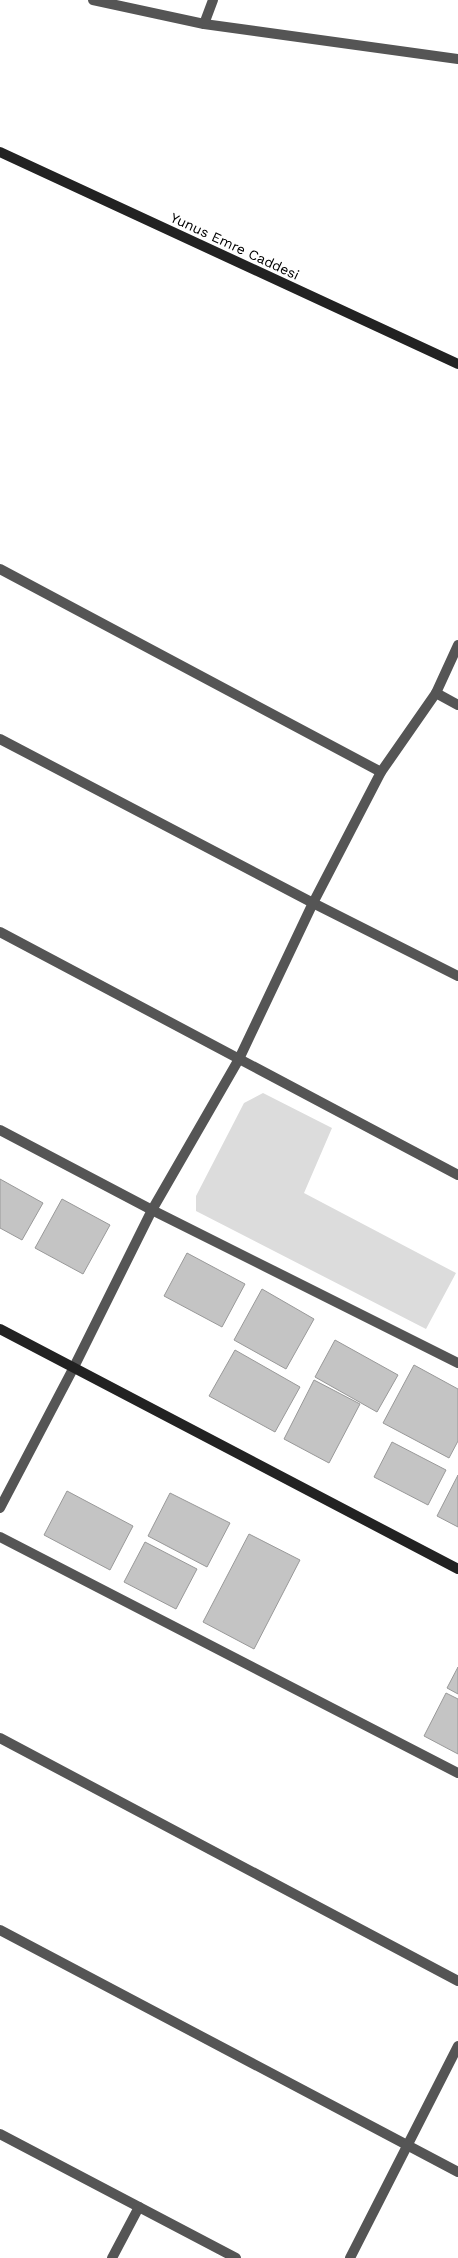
<svg xmlns="http://www.w3.org/2000/svg" width="458" height="2258" viewBox="0 0 458 2258" font-family="'Work Sans',sans-serif">
	<style>
		.green { fill: #dcdcdc }
		.building { fill: #c4c4c4; stroke: #999 }
		.lines { fill: none; stroke-linecap: round; stroke-linejoin: round }
		.street { stroke: #555; stroke-width: 10 }
		.secondary { stroke: #222; stroke-width: 10 }
		.labels { text-anchor: middle; stroke-width: 4; stroke-linejoin: round; paint-order: stroke }
		.street-label { font-size: 14px; fill: #000; stroke: #fff }
	</style>
	<rect width="100%" height="100%" fill="#fff"/>
	<path class="green" d="M 263,1093 L 332,1128 L 304,1193 L 456,1273 L 426,1329 L 196,1211 L 196,1196 L 244,1103 Z"/>
	<g class="building">
		<path d="M 0,1179 L 43,1203 L 22,1240 L 0,1228 Z"/>
		<path d="M 62,1199 L 110,1225 L 83,1274 L 35,1248 Z"/>
		<path d="M 187,1253 L 245,1284 L 222,1327 L 164,1296 Z"/>
		<path d="M 262,1289 L 314,1319 L 286,1369 L 234,1340 Z"/>
		<path d="M 335,1340 L 398,1375 L 377,1412 L 315,1377 Z"/>
		<path d="M 235,1350 L 300,1387 L 275,1432 L 209,1396 Z"/>
		<path d="M 414,1365 L 458,1389 L 458,1441 L 449,1458 L 383,1423 Z"/>
		<path d="M 314,1380 L 360,1404 L 329,1463 L 284,1439 Z"/>
		<path d="M 392,1442 L 446,1470 L 428,1505 L 374,1477 Z"/>
		<path d="M 458,1475 L 458,1527 L 437,1516 Z"/>
		<path d="M 67,1491 L 133,1526 L 110,1570 L 44,1535 Z"/>
		<path d="M 170,1493 L 230,1523 L 207,1567 L 148,1536 Z"/>
		<path d="M 249,1534 L 300,1560 L 254,1649 L 203,1622 Z"/>
		<path d="M 145,1542 L 197,1569 L 176,1609 L 124,1582 Z"/>
		<path d="M 458,1667 L 458,1694 L 447,1688 Z"/>
		<path d="M 446,1693 L 458,1699 L 458,1754 L 424,1736 Z"/>
	</g>
	<g class="lines">
		<g class="street">
			<path d="M 93,0 L 204,24 L 458,59"/>
			<path d="M 204,24 L 213,0"/>
			<path d="M 0,569 L 381,772"/>
			<path d="M 436,693 L 458,705"/>
			<path d="M 0,739 L 313,903 L 458,976"/>
			<path d="M 0,932 L 458,1175"/>
			<path d="M 0,1130 L 152,1210 L 458,1363"/>
			<path d="M 0,1508 L 74,1367 L 152,1210 L 239,1059 L 313,903 L 381,772 L 436,693 L 458,645"/>
			<path d="M 0,1537 L 458,1773"/>
			<path d="M 0,1738 L 458,1981"/>
			<path d="M 0,1930 L 458,2172"/>
			<path d="M 0,2134 L 236,2258"/>
			<path d="M 112,2258 L 139,2207"/>
			<path d="M 350,2258 L 458,2046"/>
		</g>
		<g class="secondary">
			<path d="M 0,152 L 458,364"/>
			<path d="M 0,1329 L 458,1569"/>
		</g>
	</g>
	<g class="labels">
		<g class="street-label">
			<text transform="translate(235 246) rotate(25)" y="5">Yunus Emre Caddesi</text>
		</g>
	</g>
</svg>
